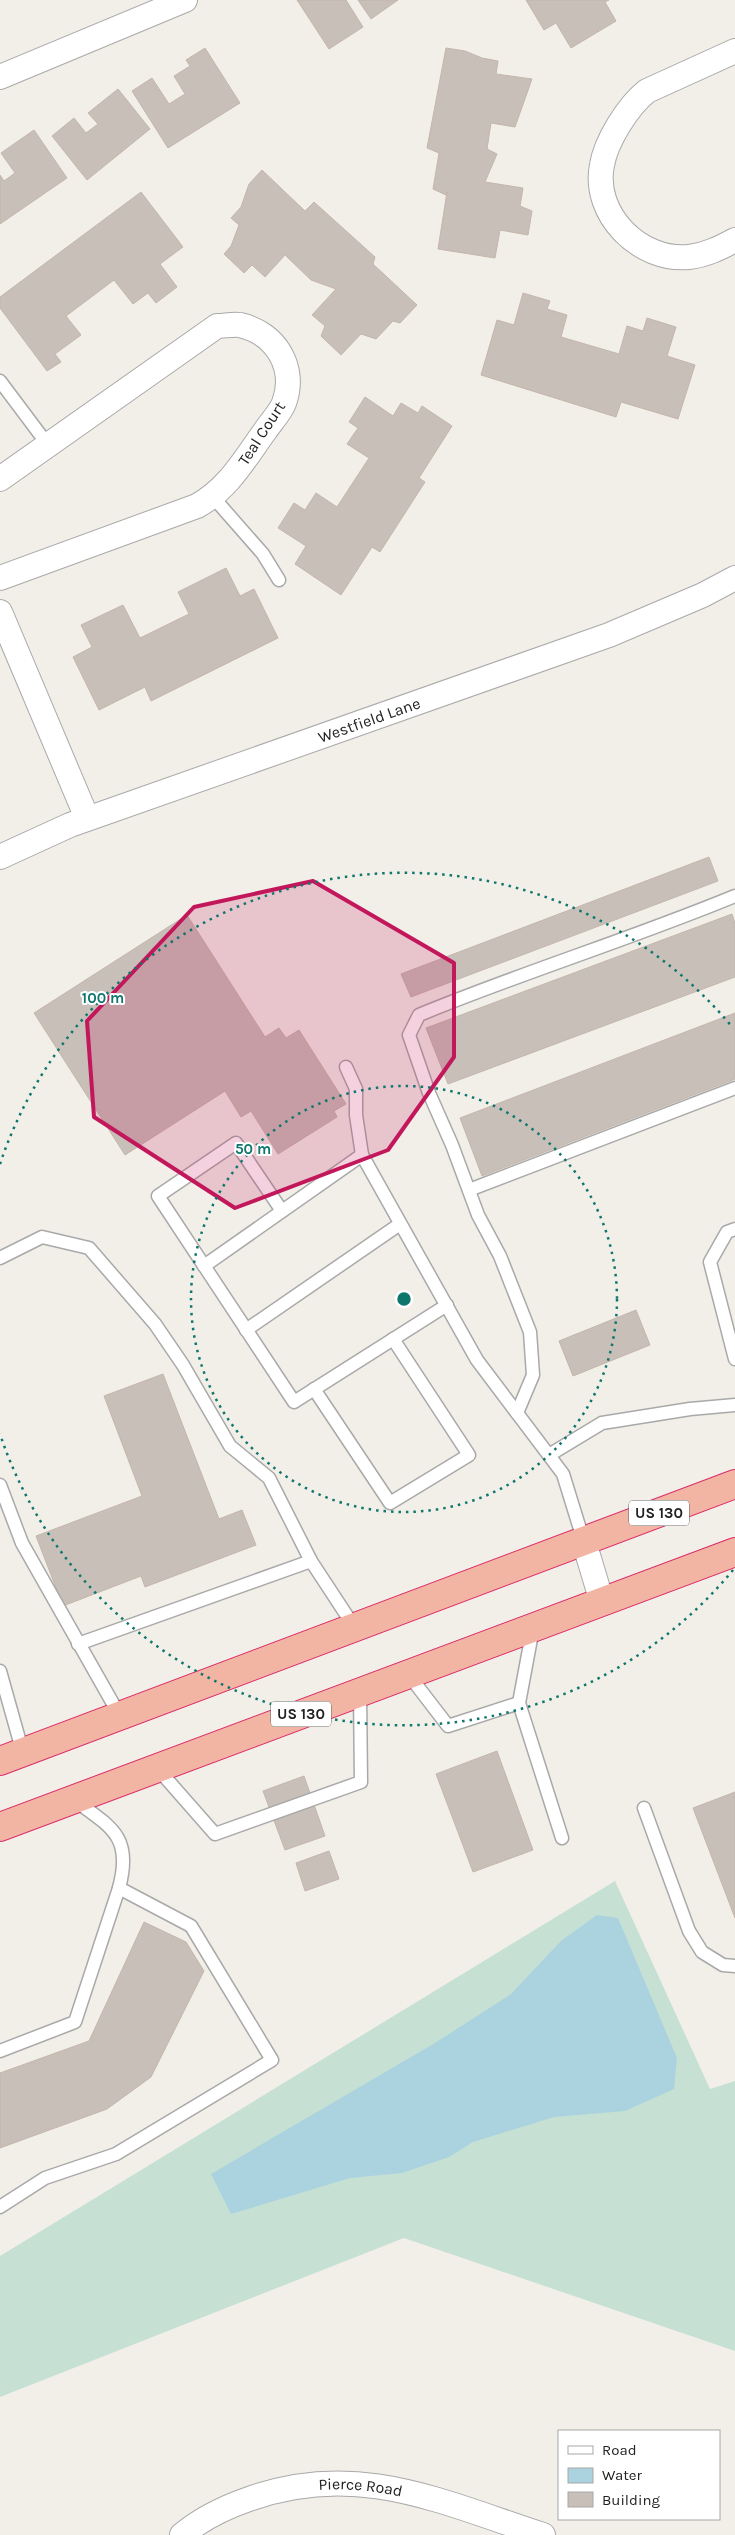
<svg xmlns="http://www.w3.org/2000/svg" width="735" height="2535" viewBox="0 0 735 2535" font-family="Karla,sans-serif">
	<style>
		.wetland { fill: #c6e0d4 }
		.water { fill: #aad3df }
		.building { fill: #c7bfb8; stroke: #c4b6ab }
		.lines { fill: none; stroke-linecap: round; stroke-linejoin: round }
		.service-casing { stroke: #a9a9a9; stroke-width: 15 }
		.minor-casing { stroke: #a9a9a9; stroke-width: 26 }
		.trunk-casing { stroke: #dc2a67; stroke-width: 30 }
		.service { stroke: #fff; stroke-width: 12 }
		.minor { stroke: #fff; stroke-width: 24 }
		.trunk { stroke: #f2b4a3; stroke-width: 28 }
		.marked { fill: #c2185b; fill-opacity: 0.2; stroke: #c2185b; stroke-width: 4; stroke-linejoin: round }
		.ring { fill: none; stroke: #0f766e; stroke-width: 2.5; stroke-dasharray: 2.5 5 }
		.labels { text-anchor: middle; stroke-width: 4; stroke-linejoin: round; paint-order: stroke }
		.shield { fill: #fff; stroke: #646464; stroke-width: 1 }
		.shield-label { font-size: 15px; font-weight: bold; fill: #222 }
		.street-label { font-size: 16px; fill: #222; stroke: #fff }
		.centre { fill: #0f766e; stroke: #fff; stroke-width: 2.5 }
		.ring-label { font-size: 15px; text-anchor: middle; font-weight: bold; fill: #0f766e; stroke: #fff; stroke-width: 4; stroke-linejoin: round; paint-order: stroke }
	</style>
	<rect width="100%" height="100%" fill="#f2efe9"/>
	<path class="wetland" d="M 615,1881 L 710,2089 L 735,2081 L 735,2351 L 404,2238 L 0,2397 L 0,2256 Z"/>
	<path class="water" d="M 597,1915 L 618,1918 L 677,2058 L 674,2089 L 625,2111 L 554,2117 L 473,2142 L 449,2157 L 402,2173 L 350,2178 L 231,2214 L 211,2174 L 435,2043 L 511,1994 L 561,1941 Z"/>
	<g class="building">
		<path d="M 297,0 L 346,0 L 363,27 L 329,49 Z"/>
		<path d="M 358,0 L 398,0 L 371,19 Z"/>
		<path d="M 526,0 L 609,0 L 605,2 L 616,21 L 571,48 L 556,23 L 544,30 Z"/>
		<path d="M 205,48 L 240,103 L 168,148 L 132,91 L 152,78 L 169,104 L 185,94 L 174,76 L 190,66 L 186,60 Z"/>
		<path d="M 446,48 L 465,51 L 482,58 L 498,61 L 496,74 L 532,79 L 515,127 L 491,123 L 487,149 L 497,154 L 485,182 L 523,188 L 520,206 L 532,211 L 528,235 L 500,230 L 495,258 L 438,249 L 447,192 L 446,195 L 433,189 L 439,153 L 427,148 Z"/>
		<path d="M 118,89 L 150,129 L 87,180 L 52,136 L 74,118 L 86,133 L 98,124 L 88,113 Z"/>
		<path d="M 34,130 L 67,178 L 0,224 L 0,175 L 4,181 L 15,173 L 1,153 Z"/>
		<path d="M 262,170 L 305,211 L 314,202 L 375,257 L 373,264 L 417,305 L 400,323 L 393,321 L 376,339 L 361,334 L 341,355 L 321,336 L 325,326 L 312,315 L 336,289 L 311,280 L 285,255 L 265,277 L 252,265 L 244,273 L 224,254 L 231,246 L 239,225 L 231,218 L 241,207 L 249,184 Z"/>
		<path d="M 141,192 L 183,247 L 160,264 L 177,287 L 156,303 L 148,293 L 133,304 L 114,280 L 66,316 L 81,335 L 55,354 L 61,362 L 47,371 L 0,308 L 0,297 Z"/>
		<path d="M 523,293 L 550,301 L 547,309 L 567,315 L 561,337 L 619,354 L 627,326 L 643,331 L 647,318 L 676,327 L 667,356 L 695,365 L 678,419 L 621,402 L 616,417 L 481,375 L 497,320 L 514,325 Z"/>
		<path d="M 365,397 L 393,416 L 401,403 L 418,413 L 422,406 L 452,426 L 419,478 L 425,482 L 380,552 L 372,547 L 341,595 L 295,564 L 306,546 L 278,528 L 294,503 L 305,510 L 316,493 L 337,507 L 369,458 L 347,444 L 358,428 L 349,422 Z"/>
		<path d="M 226,568 L 240,596 L 254,589 L 278,638 L 151,701 L 145,687 L 99,710 L 73,657 L 92,647 L 81,625 L 123,605 L 140,638 L 189,614 L 178,592 Z"/>
		<path d="M 709,857 L 718,881 L 411,997 L 401,974 Z"/>
		<path d="M 732,914 L 735,923 L 735,977 L 448,1084 L 426,1028 Z"/>
		<path d="M 187,915 L 265,1037 L 279,1028 L 286,1038 L 299,1030 L 346,1104 L 334,1111 L 337,1117 L 278,1154 L 251,1111 L 241,1117 L 225,1091 L 125,1155 L 34,1013 Z"/>
		<path d="M 735,1013 L 735,1079 L 482,1176 L 460,1118 Z"/>
		<path d="M 636,1310 L 650,1345 L 573,1376 L 559,1341 Z"/>
		<path d="M 163,1374 L 219,1519 L 242,1510 L 256,1545 L 145,1587 L 141,1576 L 63,1606 L 36,1536 L 142,1496 L 104,1396 Z"/>
		<path d="M 497,1751 L 533,1850 L 473,1872 L 436,1774 Z"/>
		<path d="M 304,1776 L 325,1836 L 285,1850 L 263,1791 Z"/>
		<path d="M 735,1792 L 735,1918 L 693,1808 Z"/>
		<path d="M 329,1851 L 339,1879 L 305,1891 L 296,1863 Z"/>
		<path d="M 144,1922 L 186,1942 L 204,1971 L 151,2077 L 107,2109 L 0,2148 L 0,2073 L 89,2041 Z"/>
	</g>
	<g class="lines">
		<defs>
			<g id="service">
				<path d="M 0,381 L 48,445"/>
				<path d="M 213,497 L 263,554 L 279,580"/>
				<path d="M 346,1067 L 356,1089 L 356,1115 L 362,1155"/>
				<path d="M 469,1190 L 735,1088"/>
				<path d="M 282,1211 L 236,1143 L 158,1196 L 294,1402 L 447,1305"/>
				<path d="M 735,1229 L 727,1232 L 710,1262 L 735,1359"/>
				<path d="M 0,1258 L 42,1237 L 89,1248 L 155,1324 L 183,1365 L 230,1446 L 269,1478 L 311,1561 L 355,1628"/>
				<path d="M 204,1266 L 362,1155 L 477,1360 L 563,1474 L 584,1542"/>
				<path d="M 246,1330 L 400,1224"/>
				<path d="M 314,1389 L 390,1503 L 469,1455 L 393,1339"/>
				<path d="M 517,1413 L 533,1375 L 530,1332 L 500,1256 L 478,1215 L 452,1145 L 429,1093 L 409,1035 L 419,1015 C 523,972 631,939 735,896"/>
				<path d="M 549,1455 L 602,1423 L 690,1409 L 735,1405"/>
				<path d="M 0,1485 L 22,1543 L 120,1716"/>
				<path d="M 533,1628 L 519,1703 L 562,1838"/>
				<path d="M 78,1644 L 311,1561"/>
				<path d="M 0,1671 L 23,1753"/>
				<path d="M 408,1674 L 448,1726 L 519,1703"/>
				<path d="M 157,1768 L 215,1834 L 361,1782 L 360,1692"/>
				<path d="M 644,1808 L 689,1931 L 702,1952 L 723,1965 L 735,1966"/>
				<path d="M 0,2051 L 75,2022 L 119,1888 C 133,1836 111,1827 73,1799"/>
				<path d="M 0,2207 L 45,2178 L 116,2154 L 272,2060 L 191,1926 L 119,1888"/>
			</g>
			<g id="minor">
				<path d="M 735,51 L 647,91 C 628,106 606,141 602,165 C 592,214 640,262 689,257 C 706,255 720,248 735,240"/>
				<path d="M 0,77 L 185,0"/>
				<path d="M 0,479 L 217,326 C 224,326 233,324 240,325 C 276,333 297,368 284,403 C 280,413 271,422 265,431 C 244,460 228,489 197,506 L 0,578"/>
				<path d="M 0,612 L 87,818"/>
				<path id="s1" d="M 0,857 L 70,825 L 609,635 L 703,595 L 735,578"/>
				<path d="M 584,1542 L 602,1602"/>
				<path id="s2" d="M 182,2535 C 201,2519 226,2507 249,2499 C 357,2460 441,2502 543,2535"/>
			</g>
			<g id="trunk">
				<path d="M 0,1761 L 735,1484"/>
				<path d="M 0,1827 L 735,1552"/>
			</g>
		</defs>
		<use href="#service" class="service-casing"/>
		<use href="#minor" class="minor-casing"/>
		<use href="#trunk" class="trunk-casing"/>
		<use href="#service" class="service"/>
		<use href="#minor" class="minor"/>
		<use href="#trunk" class="trunk"/>
	</g>
	<path class="marked" d="M 313,881 L 454,963 L 454,1057 L 388,1150 L 235,1208 L 94,1117 L 87,1021 L 194,907 Z"/>
	<g class="ring">
		<circle cx="404" cy="1299" r="213"/>
		<path d="M733 1570A426 426 0 0 1 0 1434M0 1164A426 426 0 0 1 733 1028"/>
	</g>
	<g class="labels">
		<g class="shield">
			<rect x="629" y="1500.5" width="60" height="25" rx="4"/>
			<rect x="271" y="1701.5" width="60" height="25" rx="4"/>
		</g>
		<g class="shield-label">
			<text x="659" y="1518">US 130</text>
			<text x="301" y="1719">US 130</text>
		</g>
		<g class="street-label">
			<text transform="translate(261 433) rotate(-57)" y="6">Teal Court</text>
			<text dy="6" stroke="none"><textPath href="#s1" startOffset="394">Westfield Lane</textPath></text>
			<text dy="6" stroke="none"><textPath href="#s2" startOffset="190">Pierce Road</textPath></text>
		</g>
	</g>
	<circle cx="404" cy="1299" r="8" class="centre"/>
	<g class="ring-label">
		<text x="103" y="1003">100 m</text>
		<text x="253" y="1154">50 m</text>
	</g>
	<rect x="558" y="2430" width="162" height="90" fill="#ffffff" stroke="#a7a7a7"/>
	<rect x="568" y="2446" width="25" height="8" fill="#ffffff" stroke="#a7a7a7"/>
	<text x="602" y="2455" font-size="15" fill="#222222">Road</text>
	<rect x="568" y="2468" width="25" height="15" fill="#aad3df" stroke="#a7a7a7"/>
	<text x="602" y="2480" font-size="15" fill="#222222">Water</text>
	<rect x="568" y="2492" width="25" height="15" fill="#c7bfb8" stroke="#a7a7a7"/>
	<text x="602" y="2505" font-size="15" fill="#222222">Building</text>
</svg>
